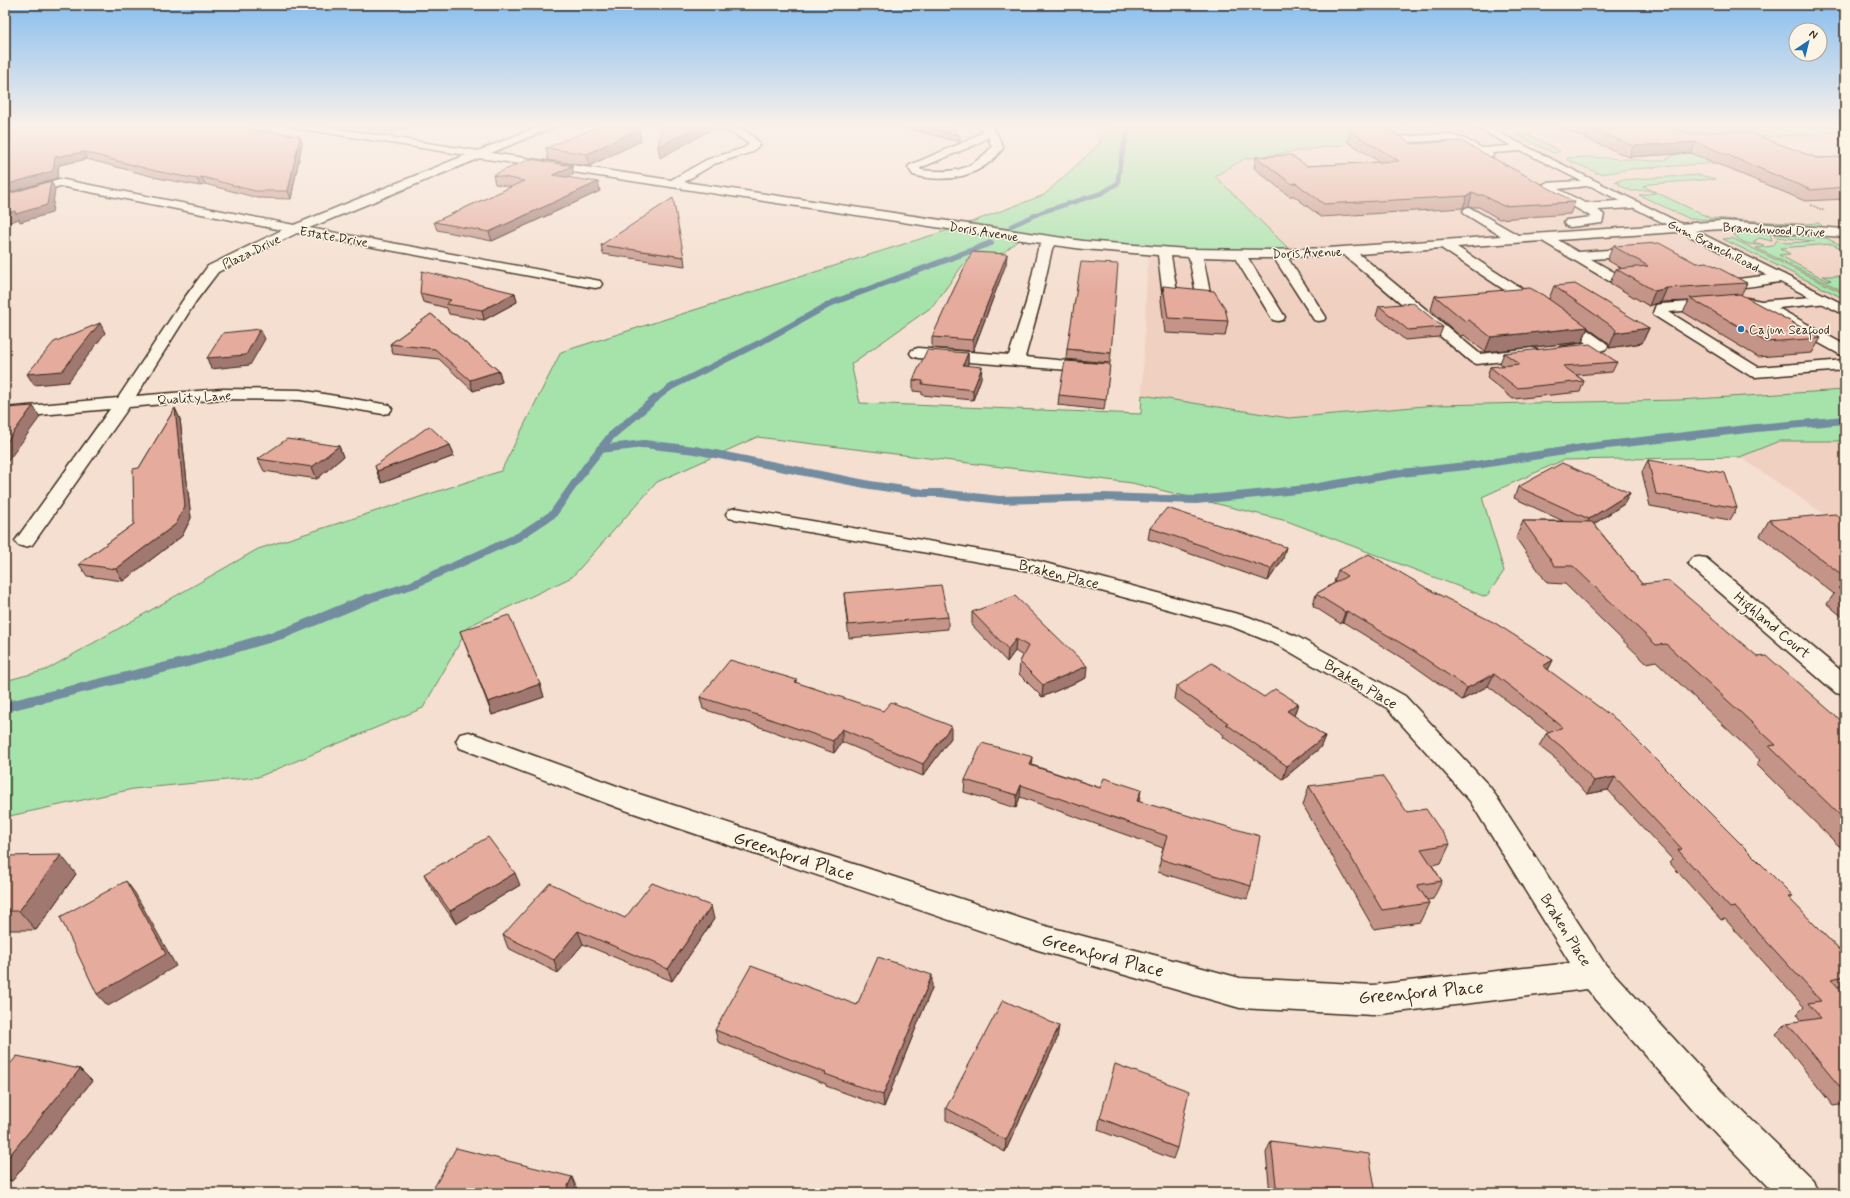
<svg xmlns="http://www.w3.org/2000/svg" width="1850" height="1198" viewBox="0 0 1850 1198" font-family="Mynerve,sans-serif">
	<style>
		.built { fill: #f0d0c1 }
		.green { fill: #a5e3aa; stroke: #708664 }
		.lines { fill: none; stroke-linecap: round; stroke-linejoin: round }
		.stream-far3 { stroke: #738ca0; stroke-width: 4.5 }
		.stream-far2 { stroke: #738ca0; stroke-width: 6 }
		.stream-far1 { stroke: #738ca0; stroke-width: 8 }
		.stream { stroke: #738ca0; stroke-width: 10 }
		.minor-casing { stroke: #3b2a1e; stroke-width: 3 }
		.major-casing { stroke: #3b2a1e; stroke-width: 3 }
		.path { stroke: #3b2a1e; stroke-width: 1.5; stroke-dasharray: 1.5 1.5; stroke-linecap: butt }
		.minor { fill: #fcf5e5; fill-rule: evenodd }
		.major { fill: #fcf5e5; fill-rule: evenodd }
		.wall { fill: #c59488; stroke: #3b2a1e }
		.shaded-wall { fill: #a0786f; stroke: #3b2a1e }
		.building { fill: #e5ac9e; stroke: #3b2a1e }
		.poi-dot { fill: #1f6fb2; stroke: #fcf5e5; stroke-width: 1.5 }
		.labels { text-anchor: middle; stroke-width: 3; stroke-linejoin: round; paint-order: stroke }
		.far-street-label { font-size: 13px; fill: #3b2a1e; stroke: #fcf5e5 }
		.far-poi-label { font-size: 13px; fill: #3b2a1e; stroke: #fcf5e5; text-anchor: start }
		.street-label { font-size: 15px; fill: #3b2a1e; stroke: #fcf5e5 }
		.near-street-label { font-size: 18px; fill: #3b2a1e; stroke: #fcf5e5 }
	</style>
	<rect width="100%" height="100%" fill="#f5dfd0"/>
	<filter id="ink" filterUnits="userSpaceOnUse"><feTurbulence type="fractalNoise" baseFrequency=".025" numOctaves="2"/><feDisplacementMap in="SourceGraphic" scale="8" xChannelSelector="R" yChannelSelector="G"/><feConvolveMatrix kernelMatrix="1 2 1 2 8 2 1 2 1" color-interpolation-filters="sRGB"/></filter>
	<g filter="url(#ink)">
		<g class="built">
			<path d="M 1451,125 L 1845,125 L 1845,390 L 1679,400 L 1436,405 L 1289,418 L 1142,395 L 1148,250 L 1215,176 L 1244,159 L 1341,145 L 1346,131 Z"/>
			<path d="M 1779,441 L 1845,441 L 1845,528 L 1740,457 Z"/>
		</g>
		<g class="green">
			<path d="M 296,125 L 416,125 L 381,138 Z"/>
			<path d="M 1106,125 L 1451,125 L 1346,131 L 1350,138 L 1341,145 L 1244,159 L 1215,176 L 1293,253 L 1187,253 L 1022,237 L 1003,253 L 968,258 L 933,306 L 851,364 L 860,403 L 1141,414 L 1142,395 L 1289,418 L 1436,405 L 1679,400 L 1845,390 L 1845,441 L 1779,441 L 1740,457 L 1563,460 L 1482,497 L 1504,571 L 1486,597 L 1287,521 L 1132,483 L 757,437 L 657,482 L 572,577 L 469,626 L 423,708 L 258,777 L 133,789 L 5,817 L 5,681 L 46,670 L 258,549 L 501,471 L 561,352 L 958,227 L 1044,195 L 1099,144 Z"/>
			<path d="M 1606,125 L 1845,125 L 1845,132 L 1701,141 L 1729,162 L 1632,169 C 1619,170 1609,175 1595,173 L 1596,172 L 1567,160 L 1567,158 L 1590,157 L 1655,161 L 1665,160 L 1679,152 Z"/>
			<path d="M 1515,134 L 1529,135 L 1560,151 L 1556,153 L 1551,152 Z"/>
			<path d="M 1700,175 L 1715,179 L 1650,184 L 1643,186 L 1710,218 L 1802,224 L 1819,223 L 1822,226 L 1818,227 L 1751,221 L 1690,219 L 1639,195 L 1655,193 L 1648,190 L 1631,191 L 1619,185 L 1619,183 L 1615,182 L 1620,180 Z"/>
			<path d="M 1758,232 L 1770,233 L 1772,241 L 1759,238 L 1753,242 L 1764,245 C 1752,246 1741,243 1733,234 Z"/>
			<path d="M 1774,234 L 1826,238 L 1845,247 L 1843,249 L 1832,244 L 1780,248 L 1790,254 L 1779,255 L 1828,281 L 1831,280 L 1823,276 L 1837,276 L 1845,279 L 1845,292 L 1756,248 L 1773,246 L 1777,240 L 1786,243 L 1815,241 L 1775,237 Z"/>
			<path d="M 1732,238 L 1845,294 L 1845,299 L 1723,239 Z"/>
		</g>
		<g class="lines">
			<g class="stream-far3">
				<path d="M 1011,226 L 1042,212 L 1102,193 L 1118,183 C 1118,163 1126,145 1128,125"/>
				<path d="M 988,244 L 992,243"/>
			</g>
			<path class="stream-far2" d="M 655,399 L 671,387 L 763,341 L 832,303 L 991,243"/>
			<g class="stream-far1">
				<path d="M 600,449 L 644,444 L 695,450 L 870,485 L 923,493 L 940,493 L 999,500 L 1103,497 L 1196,500 L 1307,489 L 1401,473 L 1476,465 L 1589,447 L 1756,428 L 1845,420"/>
				<path d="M 365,600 L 412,585 L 518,537 L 553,514 L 587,466 L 611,436 L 656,398"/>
			</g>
			<path class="stream" d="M 5,707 L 187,662 L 285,633 L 367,599"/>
			<defs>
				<g id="minor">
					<path d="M 291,125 L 313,125 L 478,151 L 542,125 L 555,125 L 554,127 L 491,153 L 671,180 L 706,160 L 744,148 L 749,144 L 731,132 L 706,127 L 705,125 C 725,122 748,127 760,144 L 752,152 L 714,164 L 684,182 L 1083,241 L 1187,249 L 1271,250 L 1328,248 L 1501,236 L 1465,214 L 1463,211 L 1465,208 L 1469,207 L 1518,235 L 1722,221 L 1845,229 L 1845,237 L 1722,229 L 1558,240 L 1578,252 L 1639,248 L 1644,249 L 1646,252 L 1644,255 L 1639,256 L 1591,259 L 1619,275 L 1621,278 L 1619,281 L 1609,281 L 1542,241 L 1457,247 L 1516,285 L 1548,302 L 1606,343 L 1608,346 L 1606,349 L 1600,351 L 1566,355 L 1560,353 L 1558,350 L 1560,347 L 1586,343 L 1538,308 L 1506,291 L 1441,248 L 1359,254 L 1480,354 L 1532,348 L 1538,350 L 1540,353 L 1538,356 L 1532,358 L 1477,364 L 1471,362 L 1344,255 L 1287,257 L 1326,317 L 1324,320 L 1319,321 L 1314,320 L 1274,258 L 1248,258 L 1285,317 L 1283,320 L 1278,321 L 1273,320 L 1271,317 L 1235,258 L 1203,257 L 1211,298 L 1209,301 L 1204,302 L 1170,300 L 1165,299 L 1163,296 L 1158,255 L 1083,249 L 1054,245 L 1052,249 L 1040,303 L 1025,357 L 1100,364 L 1102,367 L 1100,370 L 1094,372 L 918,358 L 912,356 L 910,353 L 912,350 L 918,348 L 1009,355 L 1026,303 L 1038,249 L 1042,243 L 480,158 L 309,228 L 595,280 L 600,281 L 602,284 L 600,287 L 595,288 L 297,233 L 218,272 L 196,301 L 136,396 L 222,389 L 300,390 L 389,405 L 392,409 L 389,413 L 383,414 L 300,400 L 222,399 L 129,407 L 32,545 L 25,547 L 18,545 L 15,541 L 110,409 L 5,418 L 5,408 L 118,398 L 183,300 L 208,266 L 282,230 L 60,186 L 5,203 L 5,195 L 59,179 L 294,225 L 466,155 L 296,128 ZM 1171,256 L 1189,257 L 1196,293 L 1177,292 Z"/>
					<path d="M 977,125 C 993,123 998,134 1003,148 C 982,177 947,184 913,175 L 908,167 L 910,165 L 969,140 L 983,131 ZM 988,137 L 992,147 C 968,172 955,173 921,170 L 920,168 L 977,144 Z"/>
					<path d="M 1446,134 L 1465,139 L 1482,148 L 1521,145 L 1526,148 L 1521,151 L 1492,153 L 1493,155 L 1492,157 L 1488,158 L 1457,143 L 1446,140 L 1392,143 L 1387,140 L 1392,137 Z"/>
					<path d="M 1593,180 L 1599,183 L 1597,185 L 1558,189 L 1585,203 L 1632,200 L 1638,204 L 1632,208 L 1598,210 L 1604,215 L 1602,223 L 1570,227 L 1566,226 L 1564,223 L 1566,220 L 1592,217 L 1544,190 L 1540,186 L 1546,183 Z"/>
					<path d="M 1716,274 L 1729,280 L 1780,274 L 1785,275 L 1787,278 L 1785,281 L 1780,282 C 1762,284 1721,295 1709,278 L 1711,275 Z"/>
					<path d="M 1823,296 L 1828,297 L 1830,300 L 1828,303 L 1778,308 L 1845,345 L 1845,356 L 1839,354 L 1756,308 L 1747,306 L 1669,312 L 1758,367 L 1845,360 L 1845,370 L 1755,377 L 1749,375 L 1655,316 L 1653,313 L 1656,305 L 1661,304 L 1747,298 L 1761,301 Z"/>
					<path d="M 736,508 L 1026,558 L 1249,617 L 1296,636 L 1405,696 L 1490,787 L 1605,964 L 1722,1091 L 1813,1180 L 1818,1193 L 1774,1193 L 1698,1115 L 1587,989 L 1373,1015 L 1240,1008 L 1038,950 L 619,808 L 460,748 L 456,741 L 460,734 L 469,732 L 639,794 L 1038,924 L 1240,978 L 1373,985 L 1570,963 L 1470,801 L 1387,708 L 1280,646 L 1233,627 L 1024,570 L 729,518 L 726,514 L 729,510 Z"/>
					<path d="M 1699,557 L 1706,558 L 1845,674 L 1845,695 L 1836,693 L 1692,568 L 1688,563 L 1692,558 Z"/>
				</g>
				<path id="major" d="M 1471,125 L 1483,125 L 1845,305 L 1845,315 Z"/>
			</defs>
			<use href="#minor" class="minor-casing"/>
			<use href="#major" class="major-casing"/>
			<path class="path" d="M 1811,205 L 1825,211"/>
			<use href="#minor" class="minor"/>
			<use href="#major" class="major"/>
		</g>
		<g class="wall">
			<path d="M 5,125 L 302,143 L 291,199 L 258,198 L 205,184 L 200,186 L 158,178 L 87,159 L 59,165 L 57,178 L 5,194 Z"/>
			<path d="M 894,125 L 949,125 L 960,136 L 960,142 Z"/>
			<path d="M 1555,125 L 1667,125 L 1687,133 L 1817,158 L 1845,157 L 1845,199 L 1805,201 L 1691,153 L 1629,157 Z"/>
			<path d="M 639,129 L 641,141 L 589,166 L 548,160 L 546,148 Z"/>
			<path d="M 1350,131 L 1413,144 L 1575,202 L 1570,214 L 1499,219 L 1479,207 L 1473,207 L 1469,206 L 1463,208 L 1321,217 L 1294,196 L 1289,196 L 1254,168 L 1256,157 L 1307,166 L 1380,162 L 1348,142 Z"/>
			<path d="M 574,174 L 567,177 L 600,191 L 492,241 L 437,230 L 434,222 L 511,187 L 495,184 L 493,175 Z"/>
			<path d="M 601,245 L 684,257 L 685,266 L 603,254 Z"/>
			<path d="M 1613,246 L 1696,263 L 1747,283 L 1741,295 L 1821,338 L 1812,353 L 1758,357 L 1683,312 L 1689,301 L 1661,302 L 1649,306 L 1610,283 L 1616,269 L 1621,268 L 1607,260 Z"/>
			<path d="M 1007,254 L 1006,264 L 973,351 L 932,348 L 932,337 Z"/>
			<path d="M 1163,286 L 1228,321 L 1225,336 L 1165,333 L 1161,300 Z"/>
			<path d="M 1554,286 L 1649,328 L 1642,343 L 1609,348 L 1609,345 L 1607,342 L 1588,328 L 1582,342 L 1485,352 L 1464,335 L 1460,336 L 1431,310 L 1435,296 L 1549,299 Z"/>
			<path d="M 420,293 L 515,293 L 517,302 L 484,320 L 449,314 L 447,308 L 423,302 Z"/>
			<path d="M 1379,306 L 1443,327 L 1439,337 L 1405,340 L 1376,316 Z"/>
			<path d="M 431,314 L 499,371 L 502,382 L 473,391 L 439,359 L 393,354 L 390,344 Z"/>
			<path d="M 1067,349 L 1111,353 L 1110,363 L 1066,359 Z"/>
			<path d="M 968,353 L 968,363 L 967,366 L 981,378 L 973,400 L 922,395 L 922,392 L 913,391 L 913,380 Z"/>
			<path d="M 1504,353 L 1617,362 L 1612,372 L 1576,375 L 1584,381 L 1580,392 L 1513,399 L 1487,378 L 1490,367 L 1504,366 L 1500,363 Z"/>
			<path d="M 1110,364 L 1104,410 L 1058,405 L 1059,395 Z"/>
			<path d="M 175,408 L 180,419 L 191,518 L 182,536 L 123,581 L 87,576 L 79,564 L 134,524 L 139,468 Z"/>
			<path d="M 450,445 L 454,456 L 382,483 L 379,478 L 375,466 Z"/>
			<path d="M 339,446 L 343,457 L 317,479 L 264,471 L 258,459 Z"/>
			<path d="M 1648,460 L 1737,508 L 1730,520 L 1650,506 L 1642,472 Z"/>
			<path d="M 1518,487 L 1630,493 L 1624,504 L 1594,524 L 1642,584 L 1758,657 L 1845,724 L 1845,848 L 1843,846 L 1839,846 L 1756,764 L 1760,760 L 1656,661 L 1646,663 L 1565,584 L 1547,583 L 1516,538 L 1523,521 L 1563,521 L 1514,498 Z"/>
			<path d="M 1769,520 L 1845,521 L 1845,619 L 1827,604 L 1834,594 L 1760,536 Z"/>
			<path d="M 1150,528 L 1283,559 L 1268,581 L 1148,539 Z"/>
			<path d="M 1338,570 L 1430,590 L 1553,660 L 1548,670 L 1793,896 L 1790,900 L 1845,956 L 1845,985 L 1838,987 L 1845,995 L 1845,1104 L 1833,1106 L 1776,1034 L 1787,1023 L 1802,1021 L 1797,1014 L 1804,1007 L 1725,919 L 1721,920 L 1669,862 L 1672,859 L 1608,790 L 1587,794 L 1557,760 L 1539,746 L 1546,734 L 1549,733 L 1488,686 L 1462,700 L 1410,663 L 1343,622 L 1341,624 L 1313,606 L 1316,594 L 1336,582 L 1334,582 Z"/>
			<path d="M 844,593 L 948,617 L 948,629 L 849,638 L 845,605 Z"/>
			<path d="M 972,612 L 1086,678 L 1042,697 L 1019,674 L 1020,662 L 1023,656 L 1015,651 L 1007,662 L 972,625 Z"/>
			<path d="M 460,631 L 540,684 L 544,697 L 492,715 Z"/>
			<path d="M 797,683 L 951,738 L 923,776 L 842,742 L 834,753 L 766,729 L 703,709 L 700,697 Z"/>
			<path d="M 1176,687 L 1264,697 L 1298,703 L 1294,716 L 1325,736 L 1320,748 L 1283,779 L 1223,737 L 1224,735 L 1174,699 Z"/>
			<path d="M 1032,765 L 1139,801 L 1251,886 L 1247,899 L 1158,872 L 1163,848 L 1020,797 L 1016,808 L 964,792 L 965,780 Z"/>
			<path d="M 1309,786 L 1407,812 L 1450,844 L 1441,863 L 1432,865 L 1442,881 L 1433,899 L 1427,900 L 1429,903 L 1420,922 L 1374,929 L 1303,805 Z"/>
			<path d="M 5,856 L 76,874 L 36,930 L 5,930 Z"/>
			<path d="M 424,874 L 520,885 L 456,924 L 430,886 Z"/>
			<path d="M 625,918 L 714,919 L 672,981 L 583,944 L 558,973 L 508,948 L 503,935 Z"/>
			<path d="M 932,988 L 884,1107 L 826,1086 L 826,1084 L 718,1042 L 715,1030 L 857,1005 Z"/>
			<path d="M 1057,1039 L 1005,1152 L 946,1120 L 946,1108 Z"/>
			<path d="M 80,1069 L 92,1081 L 12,1181 L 5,1180 L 5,1070 Z"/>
			<path d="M 1100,1118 L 1177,1148 L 1173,1159 L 1098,1130 Z"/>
			<path d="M 1271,1141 L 1376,1193 L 1270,1193 L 1266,1153 Z"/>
		</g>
		<g class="shaded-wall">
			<path d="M 700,125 L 710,125 L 711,130 L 660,158 L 658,147 Z"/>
			<path d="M 639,129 L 641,141 L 589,166 L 587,154 Z"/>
			<path d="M 300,136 L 302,143 L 291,199 L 288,191 Z"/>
			<path d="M 1696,142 L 1691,153 L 1629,157 L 1633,146 Z"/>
			<path d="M 84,152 L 87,159 L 59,165 L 57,178 L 5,194 L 5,185 L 55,157 Z"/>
			<path d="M 572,166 L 574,174 L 555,183 L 553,175 Z"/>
			<path d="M 202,177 L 205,184 L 200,186 L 197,179 Z"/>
			<path d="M 51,181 L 55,189 L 52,213 L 20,222 L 19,219 L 5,224 L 5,214 Z"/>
			<path d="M 598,182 L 600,191 L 492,241 L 489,232 Z"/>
			<path d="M 1472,193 L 1469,206 L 1463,208 L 1467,196 Z"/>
			<path d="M 1007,254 L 1006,264 L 973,351 L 973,340 Z"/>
			<path d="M 1667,288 L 1661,302 L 1649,306 L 1655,291 Z"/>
			<path d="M 515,293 L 517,302 L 484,320 L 482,310 Z"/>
			<path d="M 100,323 L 105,333 L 68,382 L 34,385 L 27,374 Z"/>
			<path d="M 1588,327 L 1582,342 L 1485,352 L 1491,337 Z"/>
			<path d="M 1649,328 L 1642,343 L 1609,348 L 1615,333 Z"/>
			<path d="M 260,329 L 265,339 L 250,365 L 211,369 L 207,358 Z"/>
			<path d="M 968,353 L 968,363 L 963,376 L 963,365 Z"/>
			<path d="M 982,367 L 981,378 L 973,400 L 973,390 Z"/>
			<path d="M 499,371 L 502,382 L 473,391 L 470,380 Z"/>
			<path d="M 33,406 L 40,417 L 5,465 L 5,444 Z"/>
			<path d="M 175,408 L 180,419 L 191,518 L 182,536 L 123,581 L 116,569 L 176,524 Z"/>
			<path d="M 450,445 L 454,456 L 382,483 L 377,471 Z"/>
			<path d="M 339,446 L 343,457 L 317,479 L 312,467 Z"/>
			<path d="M 1630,493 L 1624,504 L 1583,531 L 1589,519 Z"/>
			<path d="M 1286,547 L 1283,559 L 1268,581 L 1271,569 Z"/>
			<path d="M 1347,611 L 1343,622 L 1341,624 L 1345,612 Z"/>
			<path d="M 1016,639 L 1015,651 L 1007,662 L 1008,649 Z"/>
			<path d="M 1553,660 L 1547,672 L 1543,666 Z"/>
			<path d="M 1087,666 L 1086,678 L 1042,697 L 1043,685 Z"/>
			<path d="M 1494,674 L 1488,686 L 1462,700 L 1467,688 Z"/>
			<path d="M 540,684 L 544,697 L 492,715 L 488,702 Z"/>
			<path d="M 1298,703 L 1294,716 L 1287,711 Z"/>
			<path d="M 951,726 L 951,738 L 923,776 L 923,764 Z"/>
			<path d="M 842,729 L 842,742 L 834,753 L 833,741 Z"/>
			<path d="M 1325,736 L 1320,748 L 1283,779 L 1287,766 Z"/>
			<path d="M 1033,757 L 1032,770 L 1030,765 Z"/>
			<path d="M 1615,777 L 1608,790 L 1587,794 L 1594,781 Z"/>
			<path d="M 1021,785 L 1020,797 L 1016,808 L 1017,795 Z"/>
			<path d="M 1141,790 L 1139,803 L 1137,801 Z"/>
			<path d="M 61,855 L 76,874 L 36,930 L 19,911 Z"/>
			<path d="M 515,873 L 520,885 L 456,924 L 450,911 Z"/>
			<path d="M 126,881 L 135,893 L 176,966 L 108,1006 L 97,994 Z"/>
			<path d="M 711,906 L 714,919 L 672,981 L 668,969 Z"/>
			<path d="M 578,931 L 583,944 L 558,973 L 554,960 Z"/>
			<path d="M 932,975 L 932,988 L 884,1107 L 883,1095 Z"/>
			<path d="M 1059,1026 L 1057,1039 L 1005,1152 L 1006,1140 Z"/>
			<path d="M 80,1069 L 92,1081 L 12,1181 L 5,1176 L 5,1161 Z"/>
			<path d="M 572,1177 L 577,1189 L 575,1193 L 565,1193 Z"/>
		</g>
		<g class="building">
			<path d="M 5,125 L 226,125 L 300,136 L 288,191 L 255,191 L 202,177 L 197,179 L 155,171 L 84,152 L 55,157 L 53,171 L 5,185 Z"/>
			<path d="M 601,125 L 636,125 L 639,129 L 587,154 L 546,148 Z"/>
			<path d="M 662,125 L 700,125 L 658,147 Z"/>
			<path d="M 918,125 L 949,125 L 960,136 Z"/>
			<path d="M 1354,125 L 1380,125 L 1413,144 L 1461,141 L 1575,202 L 1503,206 L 1483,195 L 1477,195 L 1472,193 L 1467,196 L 1324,204 L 1296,183 L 1292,184 L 1256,157 L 1290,155 L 1307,166 L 1399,161 L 1350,131 Z"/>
			<path d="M 1583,125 L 1667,125 L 1687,133 L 1742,130 L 1817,158 L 1845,157 L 1845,187 L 1811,190 L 1696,142 L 1633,146 Z"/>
			<path d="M 530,159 L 572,166 L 553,175 L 598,182 L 489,232 L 434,222 L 524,181 L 493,175 Z"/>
			<path d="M 51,181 L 47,205 L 16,214 L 15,211 L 5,214 L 5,195 Z"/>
			<path d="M 673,198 L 684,257 L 601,245 Z"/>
			<path d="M 1659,243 L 1696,263 L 1707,262 L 1747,283 L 1667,288 L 1655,291 L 1616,269 L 1648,266 L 1613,246 Z"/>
			<path d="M 972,252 L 1007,254 L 973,340 L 932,337 L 953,291 Z"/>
			<path d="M 1081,262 L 1118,264 L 1111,353 L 1067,349 Z"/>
			<path d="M 422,271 L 515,293 L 482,310 L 446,304 L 451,300 L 420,293 Z"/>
			<path d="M 1575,284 L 1649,328 L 1615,333 L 1616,330 L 1613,327 L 1554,286 Z"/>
			<path d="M 1163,286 L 1214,291 L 1225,308 L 1228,321 L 1168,318 Z"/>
			<path d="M 1530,288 L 1543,295 L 1588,327 L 1491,337 L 1469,320 L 1465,321 L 1435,296 Z"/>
			<path d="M 1740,294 L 1821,338 L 1766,342 L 1690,298 Z"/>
			<path d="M 1413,303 L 1443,327 L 1408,330 L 1379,306 Z"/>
			<path d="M 431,314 L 499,371 L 470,380 L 435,349 L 390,344 Z"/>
			<path d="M 100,323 L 62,371 L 27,374 L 54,342 Z"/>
			<path d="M 260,329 L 246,355 L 207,358 L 223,333 Z"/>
			<path d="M 1590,344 L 1617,362 L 1563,366 L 1584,381 L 1517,388 L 1490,367 L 1520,364 L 1504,353 Z"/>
			<path d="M 927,350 L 968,353 L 963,365 L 982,367 L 973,390 L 922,384 L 923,381 L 913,380 Z"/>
			<path d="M 1065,361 L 1110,364 L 1106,400 L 1059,395 Z"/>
			<path d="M 33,406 L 5,444 L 5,409 L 6,408 Z"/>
			<path d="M 175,408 L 185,506 L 176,524 L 116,569 L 79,564 L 134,524 L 133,469 L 139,468 Z"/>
			<path d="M 429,426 L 450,445 L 377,471 L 375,466 Z"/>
			<path d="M 287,439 L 339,446 L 312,467 L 258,459 Z"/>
			<path d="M 1648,460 L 1725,473 L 1737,508 L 1656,494 Z"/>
			<path d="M 1562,463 L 1630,493 L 1589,519 L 1518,487 Z"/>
			<path d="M 1167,508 L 1286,547 L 1271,569 L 1150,528 Z"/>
			<path d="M 1835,514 L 1845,521 L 1845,577 L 1769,520 Z"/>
			<path d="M 1523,521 L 1592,522 L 1642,584 L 1669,581 L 1758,657 L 1767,656 L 1845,724 L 1845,820 L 1769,746 L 1776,745 L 1666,644 L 1656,645 L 1573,566 L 1555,566 Z"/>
			<path d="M 1369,554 L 1430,590 L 1495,623 L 1553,660 L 1543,666 L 1618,721 L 1793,896 L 1788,897 L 1845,956 L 1845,976 L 1831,979 L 1845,995 L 1845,1093 L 1787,1023 L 1821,1018 L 1808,1003 L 1821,1001 L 1735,907 L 1730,908 L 1678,850 L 1682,849 L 1615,777 L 1594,781 L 1563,748 L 1546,734 L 1563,727 L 1494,674 L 1467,688 L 1414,651 L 1347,611 L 1345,612 L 1316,594 L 1347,576 L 1338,570 Z"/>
			<path d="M 941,585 L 948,617 L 848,625 L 844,593 Z"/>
			<path d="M 1845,587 L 1845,593 L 1838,588 Z"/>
			<path d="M 1015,596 L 1087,666 L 1043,685 L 1020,662 L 1028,646 L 1016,639 L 1008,649 L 972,612 Z"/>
			<path d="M 509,615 L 540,684 L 488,702 L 460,631 Z"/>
			<path d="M 730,660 L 797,680 L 795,682 L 883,711 L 891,702 L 951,726 L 923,764 L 842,729 L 833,741 L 764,717 L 700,697 Z"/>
			<path d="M 1212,663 L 1264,697 L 1275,689 L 1298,703 L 1287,711 L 1325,736 L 1287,766 L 1226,724 L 1228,723 L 1176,687 Z"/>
			<path d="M 982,743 L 1033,757 L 1030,765 L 1100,788 L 1104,778 L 1141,790 L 1137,801 L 1260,836 L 1251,886 L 1160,859 L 1167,836 L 1021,785 L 1017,795 L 965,780 Z"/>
			<path d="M 1382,776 L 1407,812 L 1426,809 L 1450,844 L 1421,849 L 1442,881 L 1417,885 L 1429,903 L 1382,910 L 1309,786 Z"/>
			<path d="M 488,837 L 515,873 L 450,911 L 424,874 Z"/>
			<path d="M 61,855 L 19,911 L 5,911 L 5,856 Z"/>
			<path d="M 126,881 L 166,954 L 97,994 L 60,917 Z"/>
			<path d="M 550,883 L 625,918 L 652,883 L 711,906 L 668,969 L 578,931 L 554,960 L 503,935 Z"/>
			<path d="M 878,957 L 932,975 L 883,1095 L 825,1074 L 826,1073 L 715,1030 L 751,966 L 857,1005 Z"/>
			<path d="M 1003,1000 L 1059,1026 L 1006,1140 L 946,1108 Z"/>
			<path d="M 17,1056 L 80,1069 L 5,1161 L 5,1070 Z"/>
			<path d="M 1115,1064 L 1189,1091 L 1177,1148 L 1100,1118 Z"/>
			<path d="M 1271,1141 L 1369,1154 L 1376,1193 L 1277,1193 Z"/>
			<path d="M 456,1148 L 572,1177 L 565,1193 L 431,1193 Z"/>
		</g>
	</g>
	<linearGradient id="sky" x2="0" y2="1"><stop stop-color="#88beee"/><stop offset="0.43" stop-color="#faf1ea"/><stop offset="1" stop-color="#faf1ea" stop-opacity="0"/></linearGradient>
	<rect width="1850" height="292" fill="url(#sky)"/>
	<circle class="poi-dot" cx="1741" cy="329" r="4"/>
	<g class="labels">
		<g class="far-street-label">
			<text transform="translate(1774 229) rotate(3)" y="5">Branchwood Drive</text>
			<text transform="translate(984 231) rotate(9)" y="5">Doris Avenue</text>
			<text transform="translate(334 236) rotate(10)" y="5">Estate Drive</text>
			<text transform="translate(1714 245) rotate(27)" y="5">Gum Branch Road</text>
			<text transform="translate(251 251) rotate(-26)" y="5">Plaza Drive</text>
			<text transform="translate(1307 252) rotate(-2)" y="5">Doris Avenue</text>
			<text transform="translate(194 397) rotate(-4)" y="5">Quality Lane</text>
		</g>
		<g class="far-poi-label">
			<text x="1749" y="334">Cajun Seafood</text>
		</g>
		<g class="street-label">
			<text transform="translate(1059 574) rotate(14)" y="5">Braken Place</text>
			<text transform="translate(1772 625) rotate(40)" y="5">Highland Court</text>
			<text transform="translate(1361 684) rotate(31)" y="5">Braken Place</text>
			<text transform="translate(1566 930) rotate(58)" y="5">Braken Place</text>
		</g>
		<g class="near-street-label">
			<text transform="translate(794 856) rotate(18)" y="6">Greenford Place</text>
			<text transform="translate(1103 955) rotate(15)" y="6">Greenford Place</text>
			<text transform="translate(1421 992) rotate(-5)" y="6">Greenford Place</text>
		</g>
	</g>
	<rect width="1850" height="1198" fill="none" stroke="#fcf5e5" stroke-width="20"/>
	<rect x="10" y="10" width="1830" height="1178" fill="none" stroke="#3b2a1e" stroke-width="1.5" filter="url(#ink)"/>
	<g transform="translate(1808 42) rotate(35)"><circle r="19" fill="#fcf5e5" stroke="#afa495"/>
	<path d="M0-3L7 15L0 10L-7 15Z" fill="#1f6fb2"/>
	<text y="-6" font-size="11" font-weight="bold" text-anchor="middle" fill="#3b2a1e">N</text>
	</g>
</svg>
